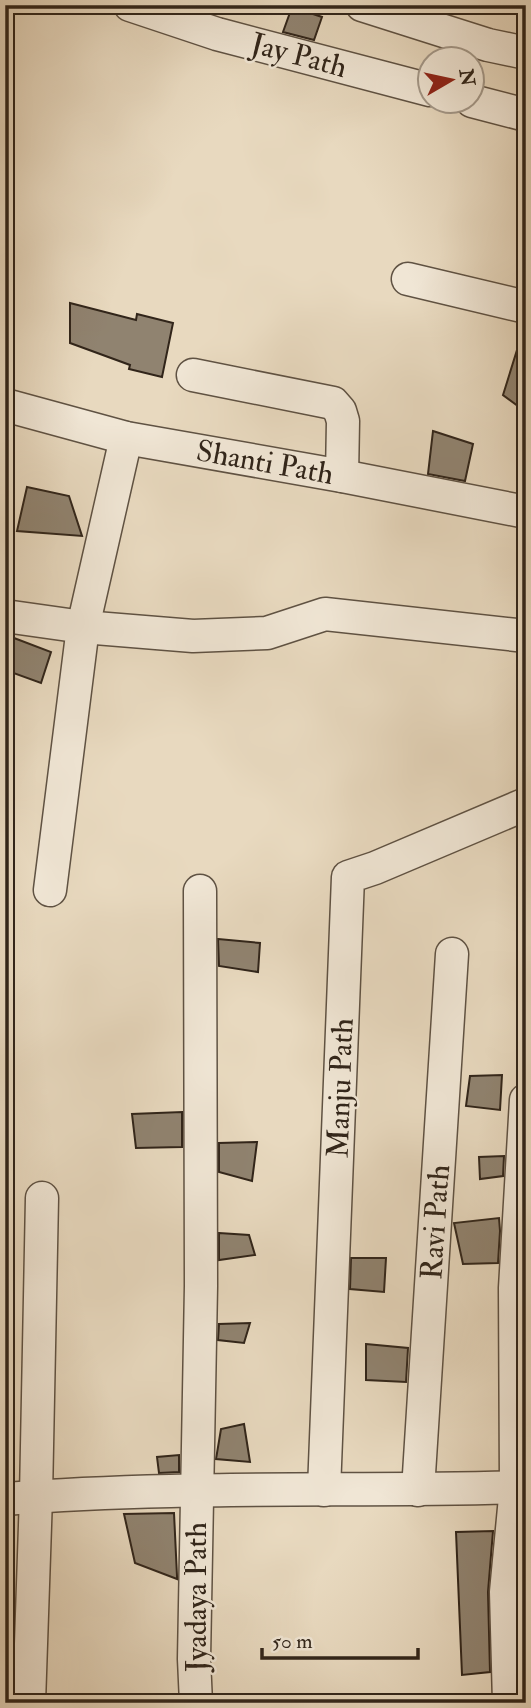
<svg xmlns="http://www.w3.org/2000/svg" width="531" height="1708" viewBox="0 0 531 1708" font-family="'IM FELL Double Pica',serif">
	<style>
		.building { fill: #908370; stroke: #31251a; stroke-width: 2 }
		.lines { fill: none; stroke-linecap: round; stroke-linejoin: round }
		.minor-casing { stroke: #5f5243; stroke-width: 35 }
		.minor { stroke: #f0e6d5; stroke-width: 32 }
		.labels { text-anchor: middle; stroke-width: 5; stroke-linejoin: round; paint-order: stroke }
		.street-label { font-size: 30px; fill: #31251a; stroke: #f0e6d5 }
	</style>
	<rect width="100%" height="100%" fill="#e8d9bf"/>
	<filter id="stains"><feTurbulence type="fractalNoise" baseFrequency=".00286" numOctaves="4"/><feColorMatrix values="0 0 0 0 .2 0 0 0 0 .09 0 0 0 0 .02 0 0 0 .5 -.17"/></filter>
	<radialGradient id="worn" r=".72"><stop offset=".6" stop-color="#630" stop-opacity="0"/><stop offset="1" stop-color="#630" stop-opacity=".3"/></radialGradient>
	<g class="building">
		<path d="M 292,7 L 322,17 L 314,40 L 283,32 Z"/>
		<path d="M 70,303 L 136,320 L 137,314 L 173,323 L 162,377 L 129,369 L 130,365 L 70,343 Z"/>
		<path d="M 522,334 L 526,335 L 526,412 L 503,395 Z"/>
		<path d="M 433,431 L 473,444 L 465,481 L 428,474 Z"/>
		<path d="M 27,487 L 69,496 L 82,536 L 17,531 Z"/>
		<path d="M 14,638 L 51,652 L 41,683 L 5,670 Z"/>
		<path d="M 218,939 L 260,943 L 258,972 L 219,966 Z"/>
		<path d="M 502,1075 L 500,1110 L 466,1106 L 470,1076 Z"/>
		<path d="M 182,1112 L 182,1147 L 136,1148 L 132,1114 Z"/>
		<path d="M 257,1142 L 252,1181 L 219,1172 L 219,1143 Z"/>
		<path d="M 504,1156 L 503,1176 L 480,1179 L 479,1157 Z"/>
		<path d="M 499,1218 L 500,1231 L 498,1263 L 463,1264 L 454,1223 Z"/>
		<path d="M 219,1233 L 249,1235 L 255,1255 L 219,1260 Z"/>
		<path d="M 351,1258 L 386,1258 L 384,1292 L 350,1289 Z"/>
		<path d="M 250,1323 L 244,1343 L 218,1340 L 219,1324 Z"/>
		<path d="M 366,1344 L 408,1348 L 406,1382 L 366,1380 Z"/>
		<path d="M 244,1424 L 250,1462 L 216,1459 L 221,1429 Z"/>
		<path d="M 179,1455 L 179,1472 L 159,1473 L 157,1457 Z"/>
		<path d="M 174,1513 L 177,1576 L 177,1579 L 135,1563 L 124,1514 Z"/>
		<path d="M 493,1531 L 488,1592 L 490,1672 L 462,1675 L 456,1532 Z"/>
	</g>
	<g class="lines">
		<defs>
			<g id="minor">
				<path d="M 130,5 L 217,34 L 430,90"/>
				<path d="M 362,5 L 488,45 L 526,53"/>
				<path d="M 472,101 L 526,115"/>
				<path d="M 408,279 L 526,307"/>
				<path d="M 193,375 L 333,403 L 340,411 L 343,421 L 342,476"/>
				<path d="M 5,405 L 126,438 L 342,476 L 526,512"/>
				<path d="M 5,616 L 83,627 L 193,636 L 267,633 L 325,614 L 526,636"/>
				<path d="M 50,890 L 83,627 L 126,438"/>
				<path d="M 324,1490 L 348,877 L 375,868 L 526,804"/>
				<path d="M 418,1490 L 452,954"/>
				<path d="M 5,1499 C 178,1485 352,1492 526,1487"/>
				<path d="M 29,1703 L 36,1496 L 42,1198"/>
				<path d="M 196,1703 L 194,1659 L 201,1286 L 200,891"/>
				<path d="M 509,1703 L 506,1592 L 516,1487 L 515,1288 L 526,1100"/>
			</g>
		</defs>
		<use href="#minor" class="minor-casing"/>
		<use href="#minor" class="minor"/>
	</g>
	<g class="labels">
		<g class="street-label">
			<text transform="translate(299 55) rotate(15)" y="10">Jay Path</text>
			<text transform="translate(265 462) rotate(10)" y="10">Shanti Path</text>
			<text transform="translate(340 1088) rotate(-88)" y="10">Manju Path</text>
			<text transform="translate(435 1222) rotate(-86)" y="10">Ravi Path</text>
			<text transform="translate(196 1597) rotate(-90)" y="10">Jyadaya Path</text>
		</g>
	</g>
	<rect width="531" height="1708" fill="none" stroke="#e8d9bf" stroke-width="28"/>
	<rect x="7" y="7" width="517" height="1694" fill="none" stroke="#31251a" stroke-width="3.5"/>
	<rect x="14" y="14" width="503" height="1680" fill="none" stroke="#31251a" stroke-width="2"/>
	<g transform="translate(451 80) rotate(81)"><circle r="33" fill="#f0e6d5" stroke="#a4998a" stroke-width="2"/>
	<path d="M0-5L12 26L0 18L-12 26Z" fill="#8f2418"/>
	<text y="-10" font-size="19" font-weight="bold" text-anchor="middle" fill="#31251a">N</text>
	</g>
	<path d="M262 1648v10h156v-10" fill="none" stroke="#31251a" stroke-width="3.5"/>
	<text x="272" y="1648" font-size="21" fill="#31251a" stroke="#f0e6d5" stroke-width="5" paint-order="stroke">50 m</text>
	<rect width="100%" height="100%" filter="url(#stains)"/>
	<rect width="100%" height="100%" fill="url(#worn)"/>
</svg>
